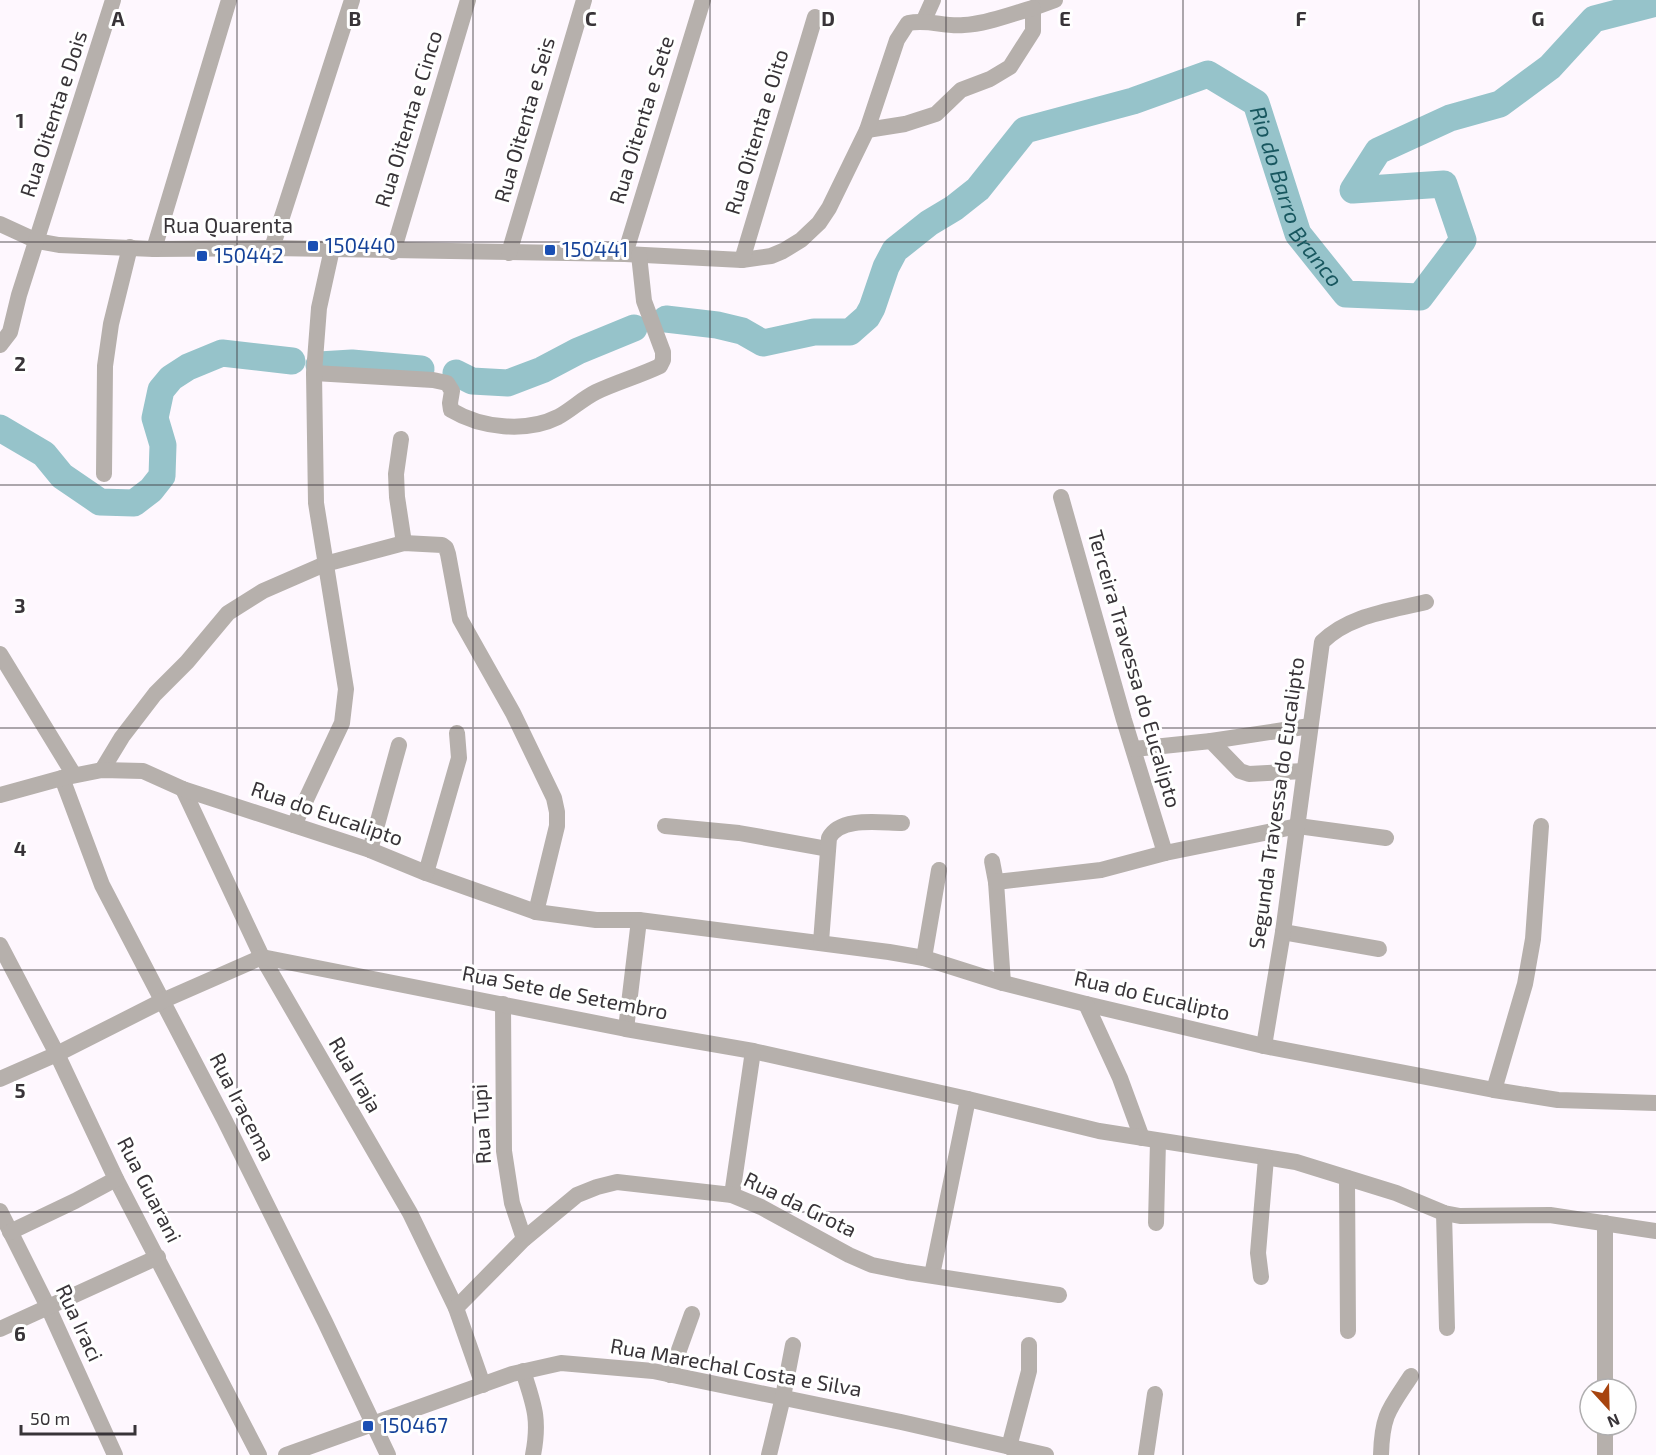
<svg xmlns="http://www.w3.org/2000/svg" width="1656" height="1455" viewBox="0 0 1656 1455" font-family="'Exo 2',sans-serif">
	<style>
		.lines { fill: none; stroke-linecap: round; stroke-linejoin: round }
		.river { stroke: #96c3ca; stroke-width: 27 }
		.minor { stroke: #b6b0ac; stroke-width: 16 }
		.grid { fill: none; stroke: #383438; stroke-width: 1.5; stroke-opacity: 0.55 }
		.transit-dot { fill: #1a4fb4; stroke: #fff; stroke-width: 2 }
		.labels { text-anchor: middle; stroke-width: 6; stroke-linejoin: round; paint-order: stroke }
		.street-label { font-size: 21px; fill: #383438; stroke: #fff }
		.transit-label { font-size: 21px; fill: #164399; stroke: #fff; text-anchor: start }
		.water-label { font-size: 22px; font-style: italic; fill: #18575f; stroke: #fff }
		.grid-label { font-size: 20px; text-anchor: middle; font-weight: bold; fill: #383438; stroke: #fff; stroke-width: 6; stroke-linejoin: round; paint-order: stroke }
	</style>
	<rect width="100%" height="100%" fill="#fef7fe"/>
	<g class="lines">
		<g class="river">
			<path id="s1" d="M 666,319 L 717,325 L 742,331 L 763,343 L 814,332 L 850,332 L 867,317 L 872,308 L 886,267 L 895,250 L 929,223 L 954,208 L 978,189 L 1025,130 L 1133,101 L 1208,74 L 1256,103 L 1298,234 L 1346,294 L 1420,297 L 1463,240 L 1444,184 L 1353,190 L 1378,151 L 1450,118 L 1500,104 L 1550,67 L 1594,19 L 1656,3"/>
			<path d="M 319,365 L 352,363 L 421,369"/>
			<path d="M 456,373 L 472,381 L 508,383 L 542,370 L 578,351 L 634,328"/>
			<path d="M 0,428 L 44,454 L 62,476 L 100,502 L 134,503 L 151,490 L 162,476 L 163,445 L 155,418 L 161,390 L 171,378 L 188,367 L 222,353 L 292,361"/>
		</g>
		<g class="minor">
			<path d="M 924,20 L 933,0"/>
			<path d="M 867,130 L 905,124 L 936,114 L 961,90 L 990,79 L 1010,67 L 1033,31 L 1033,8 L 1055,0"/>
			<path d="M 0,224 L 37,241 L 59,245 L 154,249 L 272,248 L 625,254 L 742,260 L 771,256 L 783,251 L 801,240 L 819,223 L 829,208 L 867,130 L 897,40 L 908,23 C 930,19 943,27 964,25 C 987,24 1011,14 1033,8"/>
			<path d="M 272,248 L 352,0"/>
			<path d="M 154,249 L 229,0"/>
			<path d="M 393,252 L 468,0"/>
			<path d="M 509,253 L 584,0"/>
			<path d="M 625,254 L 703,0"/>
			<path d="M 742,260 L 815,17"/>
			<path d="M 0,345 L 10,332 L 19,295 L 113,0"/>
			<path d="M 314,373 L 433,380 L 447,383 L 452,391 L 450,403 L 451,410 C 481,428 526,433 558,417 C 571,410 582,399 596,392 C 617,382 639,376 660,366 L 663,360 L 663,352 L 644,301 L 639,255"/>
			<path d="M 401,439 L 396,474 L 397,497 L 404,543"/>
			<path d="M 104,474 L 105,366 L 111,324 L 130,247"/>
			<path d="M 1061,497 L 1124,720 L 1165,853"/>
			<path d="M 0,654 L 74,775"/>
			<path d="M 1211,741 L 1310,726"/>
			<path d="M 1134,749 L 1211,741 L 1240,771 L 1249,774 L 1304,771"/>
			<path d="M 102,770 L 122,737 L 155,694 L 187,662 L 228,613 L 263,591 L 325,564 L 404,543 L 442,545 L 446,548 L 448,554 L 460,619 L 513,713 L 554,798 L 557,812 L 557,826 L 536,912"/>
			<path d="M 62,778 L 102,885 L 224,1119 L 325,1322 L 388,1455"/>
			<path d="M 183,789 L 262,957 L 410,1213 L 456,1308 L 483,1385"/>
			<path d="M 0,795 L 62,778 L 102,770 L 143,771 L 183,789 L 370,850 L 426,873 L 536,912 L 596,920 L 639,920 L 889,952 L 924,958 L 1003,983 L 1086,1004 L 1264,1046 L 1494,1090 L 1558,1100 L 1656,1103"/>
			<path d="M 294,825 L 342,723 L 346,689 L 316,503 L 314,373 L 319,308 L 332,249"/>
			<path d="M 665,826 L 739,833 L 828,849"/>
			<path d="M 370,850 L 399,745"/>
			<path d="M 992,861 L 996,882 L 1003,983"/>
			<path d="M 426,873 L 459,758 L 457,733"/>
			<path d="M 996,882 L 1101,870 L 1165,853 L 1298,826 L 1386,838"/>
			<path d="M 1283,932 L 1379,949"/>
			<path d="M 821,942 L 829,838 C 840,816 881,823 902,823"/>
			<path d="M 0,945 L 57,1054 L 116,1179 L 259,1455"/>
			<path d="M 924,958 L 939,870"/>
			<path d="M 503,1004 L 504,1151 L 512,1203 L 524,1239"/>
			<path d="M 1086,1004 L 1120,1078 L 1142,1138"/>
			<path d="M 626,1029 L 639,920"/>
			<path d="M 1264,1046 L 1283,932 L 1322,642 C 1349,615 1390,611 1426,602"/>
			<path d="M 0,1079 L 57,1054 L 162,1001 L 262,957 L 626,1029 L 753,1051 L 968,1099 L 1099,1131 L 1296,1162 L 1396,1193 L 1444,1213 L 1460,1216 L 1550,1215 L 1656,1231"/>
			<path d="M 1494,1090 L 1525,984 L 1533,939 L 1541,826"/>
			<path d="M 1347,1178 L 1348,1331"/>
			<path d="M 732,1195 L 753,1051"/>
			<path d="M 0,1211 L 48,1307 L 115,1455"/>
			<path d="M 1444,1213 L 1447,1328"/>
			<path d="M 1156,1223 L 1158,1141"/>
			<path d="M 1605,1223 L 1605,1389"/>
			<path d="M 10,1232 L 75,1201 L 116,1179"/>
			<path d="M 932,1275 L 968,1099"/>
			<path d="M 1261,1277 L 1258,1253 L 1266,1158"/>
			<path d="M 456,1308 L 524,1239 L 577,1195 L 597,1187 L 617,1182 L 732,1195 L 761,1207 L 849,1255 L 872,1265 L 907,1272 L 1059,1295"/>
			<path d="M 0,1329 L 158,1257"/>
			<path d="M 523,1371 C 534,1405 540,1419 533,1455"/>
			<path d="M 670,1375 L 692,1314"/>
			<path d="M 1605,1425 L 1605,1455"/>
			<path d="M 1009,1447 L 1029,1371 L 1029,1345"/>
			<path d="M 286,1455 L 512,1374 L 561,1363 L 653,1371 L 901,1422 L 1046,1455"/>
			<path d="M 769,1455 L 783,1397 L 793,1345"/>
			<path d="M 1146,1455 L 1155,1394"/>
			<path d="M 1381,1455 C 1382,1414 1390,1408 1411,1376"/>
		</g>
	</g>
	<path class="grid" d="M 237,0 L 237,1455M 473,0 L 473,1455M 710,0 L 710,1455M 946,0 L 946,1455M 1183,0 L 1183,1455M 1419,0 L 1419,1455M 0,242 L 1656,242M 0,485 L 1656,485M 0,728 L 1656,728M 0,970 L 1656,970M 0,1212 L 1656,1212"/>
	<g class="transit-dot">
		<rect x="307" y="240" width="12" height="12" rx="3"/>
		<rect x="544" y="244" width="12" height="12" rx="3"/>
		<rect x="196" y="250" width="12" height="12" rx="3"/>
		<rect x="362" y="1420" width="12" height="12" rx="3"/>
	</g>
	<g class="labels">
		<g class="street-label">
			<text transform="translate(54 114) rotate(-72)" y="7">Rua Oitenta e Dois</text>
			<text transform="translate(409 119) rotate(-73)" y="7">Rua Oitenta e Cinco</text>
			<text transform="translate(525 120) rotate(-74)" y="7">Rua Oitenta e Seis</text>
			<text transform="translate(642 120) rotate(-73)" y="7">Rua Oitenta e Sete</text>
			<text transform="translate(757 132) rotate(-73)" y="7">Rua Oitenta e Oito</text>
			<text x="228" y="233">Rua Quarenta</text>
			<text transform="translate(1134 669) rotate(74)" y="7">Terceira Travessa do Eucalipto</text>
			<text transform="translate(1277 803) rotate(-82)" y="7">Segunda Travessa do Eucalipto</text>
			<text transform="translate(327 814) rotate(19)" y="7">Rua do Eucalipto</text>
			<text transform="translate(565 993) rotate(11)" y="7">Rua Sete de Setembro</text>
			<text transform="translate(1152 996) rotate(13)" y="7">Rua do Eucalipto</text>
			<text transform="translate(355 1075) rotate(60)" y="7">Rua Iraja</text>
			<text transform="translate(242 1107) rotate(63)" y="7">Rua Iracema</text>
			<text transform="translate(482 1124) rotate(-93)" y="7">Rua Tupi</text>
			<text transform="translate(149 1190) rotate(63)" y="7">Rua Guarani</text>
			<text transform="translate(800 1205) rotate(26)" y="7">Rua da Grota</text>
			<text transform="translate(79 1323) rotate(65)" y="7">Rua Iraci</text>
			<text transform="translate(736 1368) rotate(10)" y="7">Rua Marechal Costa e Silva</text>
		</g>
		<g class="transit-label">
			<text x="325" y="253">150440</text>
			<text x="562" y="257">150441</text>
			<text x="214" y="263">150442</text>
			<text x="380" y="1433">150467</text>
		</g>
		<g class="water-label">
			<text dy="8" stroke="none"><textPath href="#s1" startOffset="814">Rio do Barro Branco</textPath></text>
		</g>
	</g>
	<g class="grid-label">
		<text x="118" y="26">A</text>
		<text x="355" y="26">B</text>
		<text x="591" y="26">C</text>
		<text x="828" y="26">D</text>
		<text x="1065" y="26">E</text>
		<text x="1301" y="26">F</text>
		<text x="1538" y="26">G</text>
		<text x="20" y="128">1</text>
		<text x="20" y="371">2</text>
		<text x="20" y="613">3</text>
		<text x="20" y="856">4</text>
		<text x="20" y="1098">5</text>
		<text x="20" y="1341">6</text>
	</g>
	<g transform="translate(1608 1407) rotate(158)"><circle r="28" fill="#ffffff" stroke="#afaeaf" stroke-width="1.5"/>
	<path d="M0-4.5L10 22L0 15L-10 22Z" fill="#a7440f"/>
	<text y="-9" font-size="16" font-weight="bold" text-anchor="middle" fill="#383438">N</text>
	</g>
	<path d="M21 1425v9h114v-9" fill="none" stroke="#383438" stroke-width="3"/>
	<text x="30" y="1425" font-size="18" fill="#383438" stroke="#ffffff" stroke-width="4.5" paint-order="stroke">50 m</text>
</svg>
